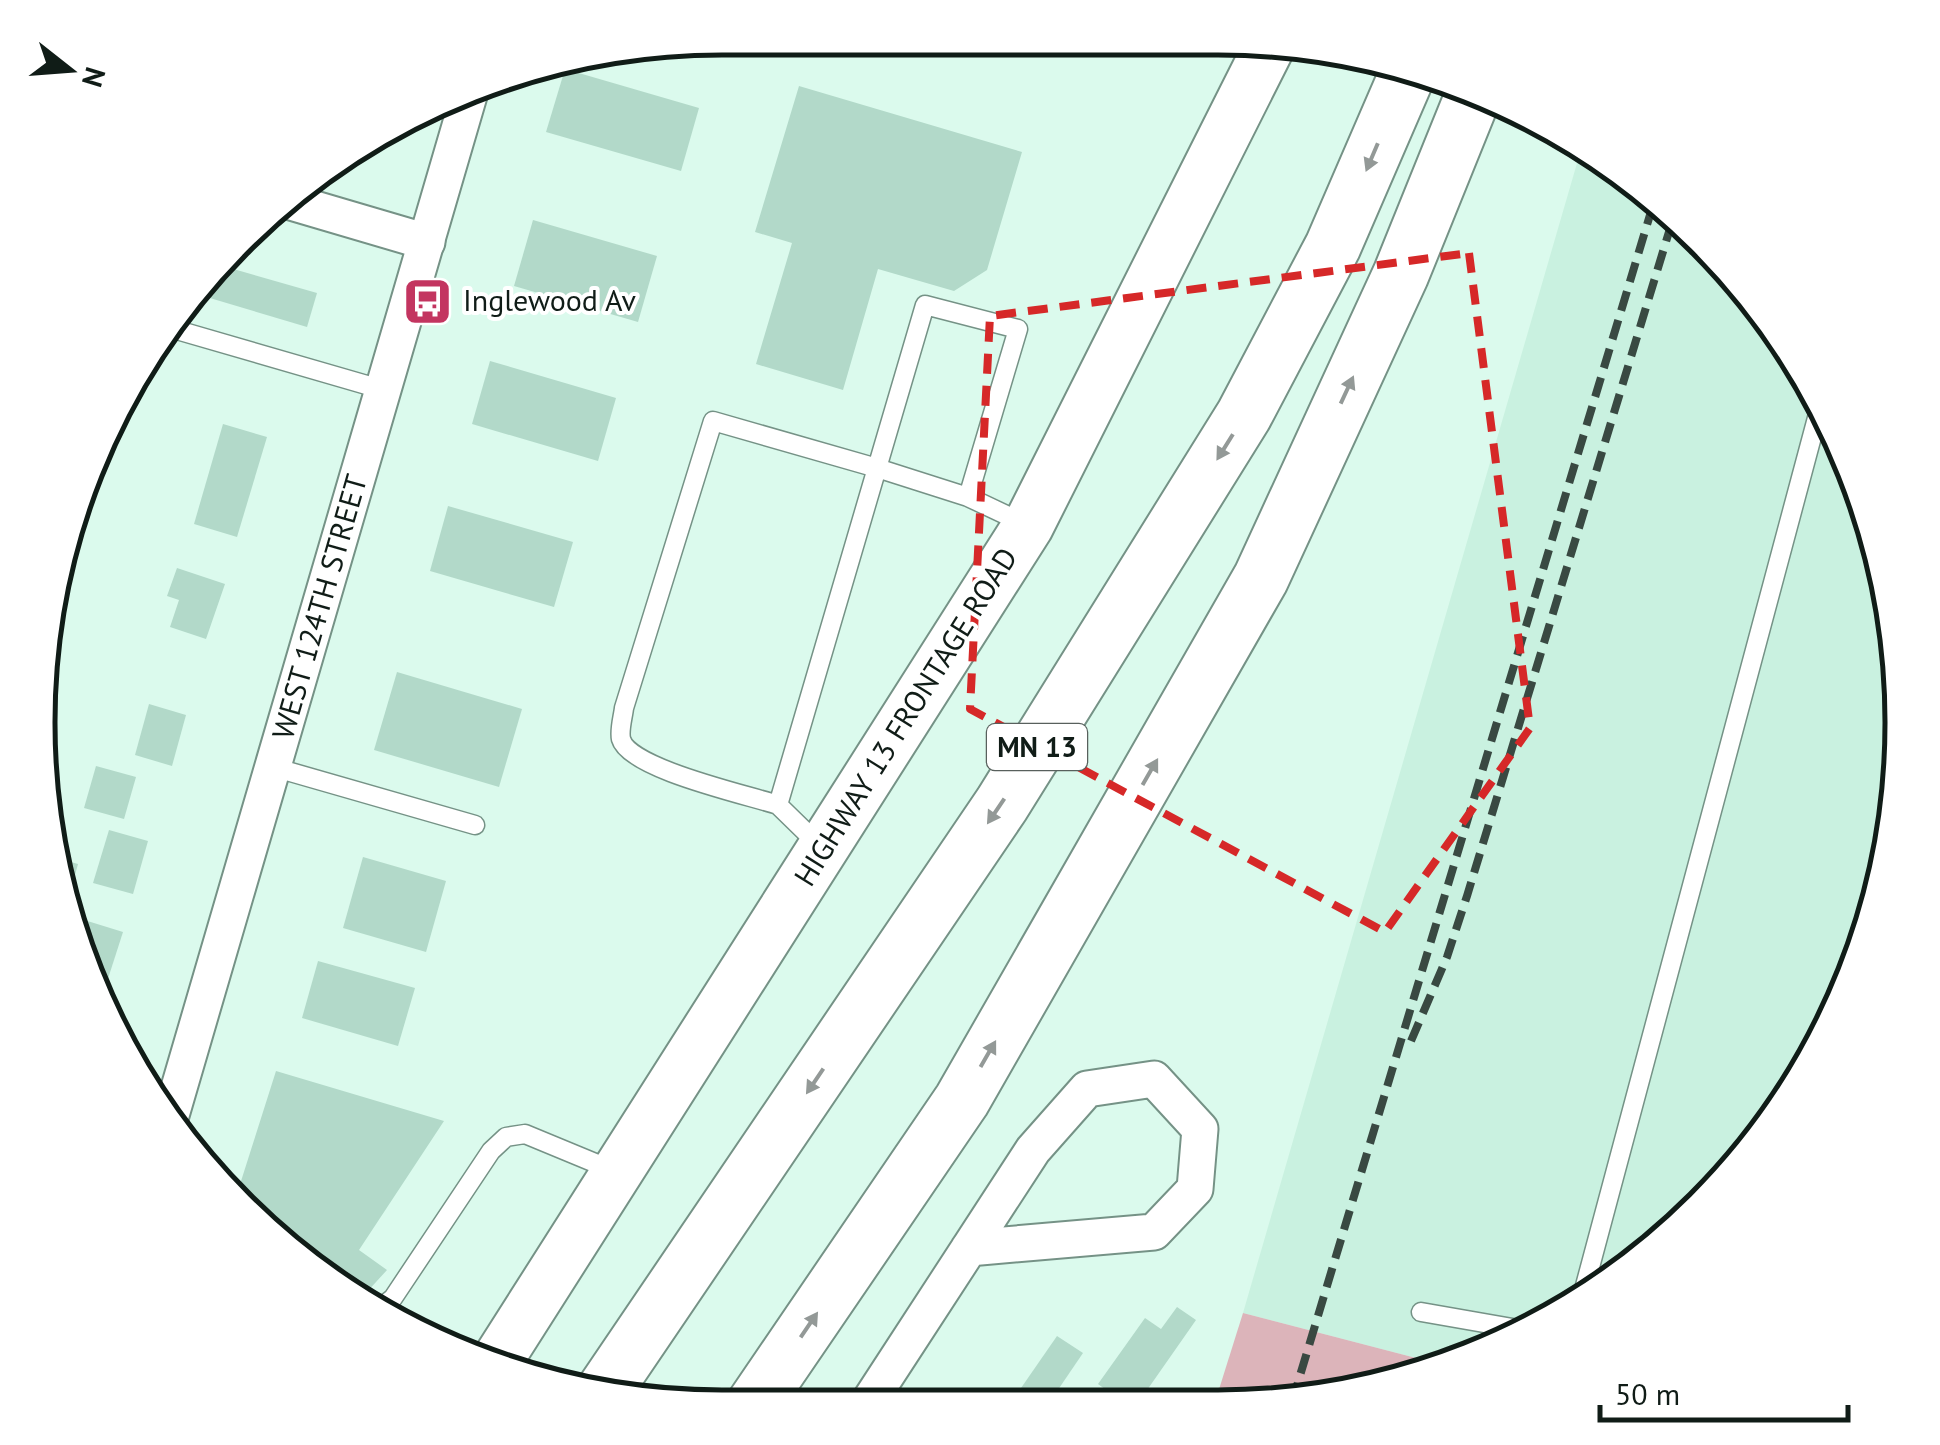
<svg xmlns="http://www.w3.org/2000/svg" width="1940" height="1445" viewBox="0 0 1940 1445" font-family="'PT Sans',sans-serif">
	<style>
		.built { fill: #c9f1e0 }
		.forest { fill: #dcb4ba }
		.building { fill: #b2d9c9 }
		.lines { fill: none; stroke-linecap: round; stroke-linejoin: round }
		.lane-casing { stroke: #759286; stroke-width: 21 }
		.street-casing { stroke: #759286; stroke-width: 39 }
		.secondary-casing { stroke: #759286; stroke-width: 54 }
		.highway-casing { stroke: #759286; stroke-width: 59 }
		.lane { stroke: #fff; stroke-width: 18 }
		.street { stroke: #fff; stroke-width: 35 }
		.secondary { stroke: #fff; stroke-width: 50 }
		.highway { stroke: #fff; stroke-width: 55 }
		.rail { stroke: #394942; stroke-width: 8; stroke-dasharray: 20 10; stroke-linecap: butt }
		.oneway { fill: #939997 }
		.marked { fill: none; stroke: #d62828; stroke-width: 8; stroke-dasharray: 20 12; stroke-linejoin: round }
		.labels { text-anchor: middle; stroke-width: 8; stroke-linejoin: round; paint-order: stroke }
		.shield { fill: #fff; stroke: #58605d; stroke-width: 2.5 }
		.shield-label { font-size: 28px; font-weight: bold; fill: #101c17 }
		.poi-label { font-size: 30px; fill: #101c17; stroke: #fff; text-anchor: start }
		.street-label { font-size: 30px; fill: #101c17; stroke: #fff }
		.rim { fill: none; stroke: #101c17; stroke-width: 5 }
	</style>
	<rect width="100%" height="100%" fill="#dbfaed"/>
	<path class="built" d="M 1582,146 L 1598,153 L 1761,306 L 1832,420 L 1879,546 L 1901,678 L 1897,812 L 1866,943 L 1810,1065 L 1732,1175 L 1634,1266 L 1479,1356 L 1443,1365 L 1243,1313 Z"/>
	<path class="forest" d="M 1243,1313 L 1443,1365 L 1307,1402 L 1215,1402 Z"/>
	<g class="building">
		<path d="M 565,69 L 699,108 L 681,171 L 546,132 Z"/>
		<path d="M 799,86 L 1022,152 L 987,270 L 954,291 L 878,269 L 843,390 L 756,364 L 792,243 L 755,232 Z"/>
		<path d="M 533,220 L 657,256 L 638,322 L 514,286 Z"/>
		<path d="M 216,264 L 317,293 L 307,327 L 193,293 Z"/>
		<path d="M 490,361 L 616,398 L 598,461 L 472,424 Z"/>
		<path d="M 223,424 L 267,437 L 237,537 L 194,524 Z"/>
		<path d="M 448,506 L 573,542 L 554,607 L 430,571 Z"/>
		<path d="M 177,568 L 225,584 L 206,639 L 170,627 L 179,600 L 167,596 Z"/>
		<path d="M 397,672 L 522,709 L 499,787 L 374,750 Z"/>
		<path d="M 149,704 L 186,715 L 172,766 L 135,755 Z"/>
		<path d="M 96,766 L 136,777 L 124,819 L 84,808 Z"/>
		<path d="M 109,830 L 148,841 L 133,894 L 93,883 Z"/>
		<path d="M 363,857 L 446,881 L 426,952 L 343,928 Z"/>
		<path d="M 60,859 L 78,864 L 69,897 Z"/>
		<path d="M 81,919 L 123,932 L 105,988 L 89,983 L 77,931 Z"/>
		<path d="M 318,961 L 415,988 L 398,1046 L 302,1018 Z"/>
		<path d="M 276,1071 L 444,1121 L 359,1250 L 387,1270 L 365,1294 L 350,1294 L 330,1280 L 335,1263 L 283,1246 L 270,1237 L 235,1200 Z"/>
		<path d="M 1177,1307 L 1196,1320 L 1138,1403 L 1124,1403 L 1098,1384 L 1145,1318 L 1161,1329 Z"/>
		<path d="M 1057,1336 L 1083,1353 L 1049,1403 L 1010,1404 Z"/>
	</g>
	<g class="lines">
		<defs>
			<g id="lane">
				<path d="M 170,328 L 384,390"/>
				<path d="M 968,497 L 1018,329 L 925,305 L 877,468 L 968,497 L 1023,523"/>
				<path d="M 273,767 L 475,825"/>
				<path d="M 778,805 C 748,795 629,769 621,739 C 619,730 623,717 624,708 L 713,421 L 877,468 L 778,805 L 819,845"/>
				<path d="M 1582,1297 L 1821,403"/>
				<path d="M 375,1312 L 393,1298 L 491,1151 L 506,1137 L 525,1134 L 612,1170"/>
				<path d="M 1421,1312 L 1524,1330"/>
			</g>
			<g id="street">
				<path d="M 291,202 L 427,242"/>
				<path d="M 169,1122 L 470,92"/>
				<path d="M 867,1405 L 1033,1150 L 1087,1089 L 1154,1079 L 1200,1129 L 1195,1189 L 1154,1232 L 969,1248"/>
			</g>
			<path id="secondary" d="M 493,1367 L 1028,526 L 1272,41"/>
			<g id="highway">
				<path d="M 604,1391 L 1002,804 L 1244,415 L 1333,246 L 1410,68"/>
				<path d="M 754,1405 L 962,1100 L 1261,578 L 1401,274 L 1473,96"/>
			</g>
		</defs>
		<use href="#lane" class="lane-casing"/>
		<use href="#street" class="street-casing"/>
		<use href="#secondary" class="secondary-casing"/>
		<use href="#highway" class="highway-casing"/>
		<use href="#lane" class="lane"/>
		<use href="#street" class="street"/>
		<use href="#secondary" class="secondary"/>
		<use href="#highway" class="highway"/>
		<g class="rail">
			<path d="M 1411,1041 L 1447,957 L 1467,896 L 1672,222"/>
			<path d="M 1292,1402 L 1653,205"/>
		</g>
	</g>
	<defs><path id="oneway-solid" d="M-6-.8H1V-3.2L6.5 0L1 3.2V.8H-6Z" transform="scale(2.5)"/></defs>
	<g class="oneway">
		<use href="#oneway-solid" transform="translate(1372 157) rotate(113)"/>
		<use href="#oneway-solid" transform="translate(1347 390) rotate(-65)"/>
		<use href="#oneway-solid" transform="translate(1225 447) rotate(122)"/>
		<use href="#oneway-solid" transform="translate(1150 772) rotate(-60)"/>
		<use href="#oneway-solid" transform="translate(996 811) rotate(124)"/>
		<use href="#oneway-solid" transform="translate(988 1054) rotate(-60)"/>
		<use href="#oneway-solid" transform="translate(815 1081) rotate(124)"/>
		<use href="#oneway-solid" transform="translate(809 1325) rotate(-56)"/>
	</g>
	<path class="marked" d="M 1469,253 L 1530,728 L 1385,932 L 970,709 L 990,316 Z"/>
	<defs>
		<symbol id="bus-square" viewBox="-11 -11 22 22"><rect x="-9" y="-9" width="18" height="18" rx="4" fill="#c33560" stroke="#fff"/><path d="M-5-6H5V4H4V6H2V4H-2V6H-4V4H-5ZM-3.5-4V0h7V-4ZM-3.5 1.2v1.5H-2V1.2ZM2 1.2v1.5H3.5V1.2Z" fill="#fff"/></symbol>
	</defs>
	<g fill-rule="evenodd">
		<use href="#bus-square" x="400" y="274" width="55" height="55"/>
	</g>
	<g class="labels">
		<rect class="shield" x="987" y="724" width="100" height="46" rx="8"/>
		<g class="shield-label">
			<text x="1037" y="757">MN 13</text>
		</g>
		<g class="poi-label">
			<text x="463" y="311">Inglewood Av</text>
		</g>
		<g class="street-label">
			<text transform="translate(320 607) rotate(-74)" y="10">WEST 124TH STREET</text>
			<text transform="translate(906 717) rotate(-58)" y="10">HIGHWAY 13 FRONTAGE ROAD</text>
		</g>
	</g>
	<path d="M0 0H1940V1445H0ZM722 55H1218A667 667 0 0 1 1885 722V723A667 667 0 0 1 1218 1390H722A667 667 0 0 1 55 723V722A667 667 0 0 1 722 55Z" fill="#fff" fill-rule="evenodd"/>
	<path class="rim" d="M722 55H1218A667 667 0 0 1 1885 722V723A667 667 0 0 1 1218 1390H722A667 667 0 0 1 55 723V722A667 667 0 0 1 722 55Z"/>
	<g transform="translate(70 70) rotate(107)" stroke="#ffffff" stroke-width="8" paint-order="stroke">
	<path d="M0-8L18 38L0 25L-18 38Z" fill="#101c17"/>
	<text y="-15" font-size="28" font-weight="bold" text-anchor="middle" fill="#101c17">N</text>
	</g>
	<path d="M1600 1405v15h248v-15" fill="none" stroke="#101c17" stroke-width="5"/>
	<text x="1615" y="1405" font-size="30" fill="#101c17" stroke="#ffffff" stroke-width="8" paint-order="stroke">50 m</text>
</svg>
